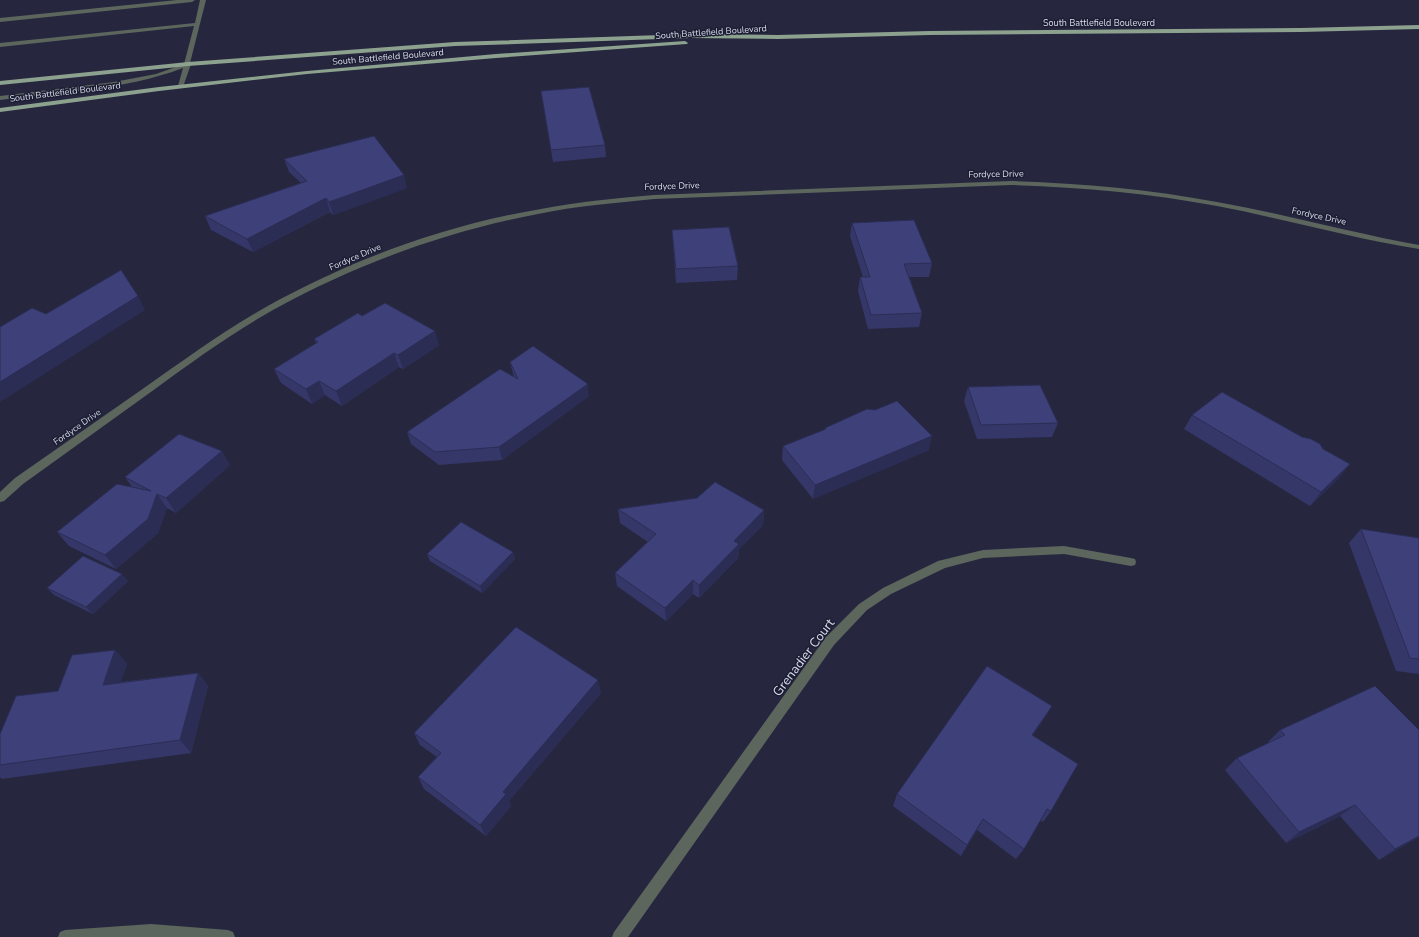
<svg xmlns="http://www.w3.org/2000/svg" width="1419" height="937" viewBox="0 0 1419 937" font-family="'Nunito Sans',sans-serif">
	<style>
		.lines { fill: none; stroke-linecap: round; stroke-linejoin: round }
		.minor { fill: #5c665d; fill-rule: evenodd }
		.major { fill: #8ca18e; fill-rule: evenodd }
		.wall { fill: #353768 }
		.shaded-wall { fill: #2b2d55 }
		.building { fill: #3e4079; stroke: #2b2d55 }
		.labels { text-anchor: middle; stroke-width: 3; stroke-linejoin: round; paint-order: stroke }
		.far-street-label { font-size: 9px; fill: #dadceb; stroke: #1c1e34 }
		.near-street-label { font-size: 13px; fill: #dadceb; stroke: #1c1e34 }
	</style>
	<rect width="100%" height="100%" fill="#26273f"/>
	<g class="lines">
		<g class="minor">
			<path d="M 177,0 L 195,0 L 192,2 L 0,22 L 0,18 Z"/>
			<path d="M 200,0 L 206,0 L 190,63 L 191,64 L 183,87 L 178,86 L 183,68 C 125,90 61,92 0,100 L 0,96 L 114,82 L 156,74 L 184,64 L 194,26 L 0,47 L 0,43 L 195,23 Z"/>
			<path d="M 1011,181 C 1080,183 1149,189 1217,202 C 1285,214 1351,233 1419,245 L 1419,249 C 1351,238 1285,219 1217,206 C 1149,193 1080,187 1011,185 L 654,199 C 615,203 576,206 538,214 C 445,232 356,264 273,310 C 232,333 193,361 155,389 C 111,421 67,452 23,484 L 4,501 L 0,502 L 0,492 L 15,478 C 58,448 101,418 144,388 C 184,360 223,331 266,307 C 350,260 445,225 541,209 C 578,202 616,198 654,195 Z"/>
			<path d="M 1064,546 L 1131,558 L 1135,559 L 1136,562 L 1135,565 L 1131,566 L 1064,554 L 983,558 L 945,568 L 891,594 L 867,610 L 834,645 L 628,937 L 612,937 L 614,932 L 826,637 L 859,604 L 883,588 L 938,561 L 983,550 Z"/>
			<path d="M 151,924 L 228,930 L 233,932 L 235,937 L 58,937 L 60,932 L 65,930 Z"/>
		</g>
		<g class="major">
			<path d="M 1419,25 L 1419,29 L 1301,32 L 929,35 L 778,39 L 690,38 L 455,46 L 188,66 L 0,85 L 0,81 L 188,62 L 455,42 L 690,34 L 778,35 L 929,31 L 1301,28 Z"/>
			<path d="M 685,41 L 688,43 L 687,44 L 496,58 L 307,74 L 159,91 L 0,112 L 0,108 L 159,87 L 307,71 L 496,54 Z"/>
		</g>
	</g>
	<g class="wall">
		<path d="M 541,91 L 605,145 L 606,157 L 553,162 Z"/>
		<path d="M 284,159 L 407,188 L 333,215 L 330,212 L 253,252 L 211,230 L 205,216 L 301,183 L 289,172 Z"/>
		<path d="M 852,223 L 932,263 L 929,277 L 909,277 L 922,313 L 919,327 L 868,329 L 858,291 L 860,277 L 863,277 L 850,236 Z"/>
		<path d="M 672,230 L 738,266 L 737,280 L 676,283 L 673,243 Z"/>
		<path d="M 362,316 L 439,345 L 403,369 L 399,367 L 342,406 L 325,395 L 312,404 L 281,383 L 274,369 L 316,343 L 314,339 Z"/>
		<path d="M 510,362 L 589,396 L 502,460 L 439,465 L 411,444 L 407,432 L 514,377 L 513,374 Z"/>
		<path d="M 968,387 L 1058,423 L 1052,437 L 977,439 L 964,401 Z"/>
		<path d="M 1192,415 L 1339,478 L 1310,506 L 1184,429 Z"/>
		<path d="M 825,428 L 929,450 L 813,499 L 782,460 L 783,446 L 825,430 Z"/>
		<path d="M 230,465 L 176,513 L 167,508 L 158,533 L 116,569 L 69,546 L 57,532 L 132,487 L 125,477 Z"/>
		<path d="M 618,509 L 764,510 L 763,525 L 739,549 L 738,558 L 699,598 L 693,594 L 666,621 L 617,586 L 615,573 L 648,542 L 620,523 Z"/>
		<path d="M 1361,529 L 1419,538 L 1419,674 L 1396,671 L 1349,543 Z"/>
		<path d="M 513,552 L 515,559 L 482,593 L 430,561 L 427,554 Z"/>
		<path d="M 128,581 L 93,614 L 54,595 L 47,588 Z"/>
		<path d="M 115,650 L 127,664 L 120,682 L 198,673 L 208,686 L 191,753 L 2,779 L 0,777 L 0,734 L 58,691 Z"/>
		<path d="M 601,693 L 509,801 L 511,806 L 486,836 L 424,789 L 418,777 L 437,757 L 420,745 L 414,733 Z"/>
		<path d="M 1052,706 L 1044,719 L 1033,735 L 1051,811 L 1043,822 L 1040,820 L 1024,849 L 1016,859 L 977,830 L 961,856 L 893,806 L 897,794 Z"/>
		<path d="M 1280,730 L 1419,837 L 1379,860 L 1340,816 L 1286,843 L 1225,770 L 1237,758 L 1269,743 L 1268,742 Z"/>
	</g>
	<g class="shaded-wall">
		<path d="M 404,175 L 407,188 L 333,215 L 329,202 Z"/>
		<path d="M 326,198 L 330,212 L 253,252 L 247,239 Z"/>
		<path d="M 138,296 L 145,310 L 0,402 L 0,382 Z"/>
		<path d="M 435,331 L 439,345 L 403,369 L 398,355 Z"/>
		<path d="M 394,353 L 399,367 L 342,406 L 336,391 Z"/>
		<path d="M 319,381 L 325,395 L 312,404 L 306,389 Z"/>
		<path d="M 588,384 L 589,396 L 502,460 L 499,447 Z"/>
		<path d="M 932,436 L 929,450 L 813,499 L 815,485 Z"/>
		<path d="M 222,451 L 230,465 L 176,513 L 166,498 Z"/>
		<path d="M 1350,464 L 1339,478 L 1310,506 L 1321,492 Z"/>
		<path d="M 157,494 L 167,508 L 158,533 L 116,569 L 105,555 Z"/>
		<path d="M 764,510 L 763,525 L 739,549 L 738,558 L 699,598 L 699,585 L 734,541 Z"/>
		<path d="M 513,552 L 515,559 L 482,593 L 480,586 Z"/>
		<path d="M 122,574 L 128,581 L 93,614 L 86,607 Z"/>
		<path d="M 693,580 L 693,594 L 666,621 L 665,608 Z"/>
		<path d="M 115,650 L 127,664 L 115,698 L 103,685 Z"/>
		<path d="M 198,673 L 208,686 L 191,753 L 180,740 Z"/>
		<path d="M 598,680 L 601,693 L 509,801 L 511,806 L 486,836 L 480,825 L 503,792 Z"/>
		<path d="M 1052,706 L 1044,719 L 1025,747 L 1032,735 Z"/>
		<path d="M 1355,805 L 1340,816 L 1286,843 L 1299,832 Z"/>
		<path d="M 983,819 L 977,830 L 961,856 L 967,845 Z"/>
		<path d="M 1419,836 L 1419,837 L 1417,838 L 1379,860 L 1395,849 Z"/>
	</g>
	<g class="building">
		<path d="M 589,87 L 605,145 L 551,150 L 541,91 Z"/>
		<path d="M 374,136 L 404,175 L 329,202 L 326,198 L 247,239 L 205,216 L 307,181 L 284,159 Z"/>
		<path d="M 914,220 L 932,263 L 904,264 L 922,313 L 871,315 L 860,277 L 870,277 L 852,223 Z"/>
		<path d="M 729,227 L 738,266 L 676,269 L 672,230 Z"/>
		<path d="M 121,270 L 138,296 L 0,382 L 0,327 L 32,308 L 46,314 Z"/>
		<path d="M 385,303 L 435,331 L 398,355 L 394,353 L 336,391 L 319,381 L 306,389 L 274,369 L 318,342 L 314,339 L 358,313 L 362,316 Z"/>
		<path d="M 533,346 L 588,384 L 499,447 L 435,452 L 407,432 L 500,369 L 518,379 L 510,362 Z"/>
		<path d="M 1040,385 L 1058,423 L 981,425 L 968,387 Z"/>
		<path d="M 1222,392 L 1302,437 L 1311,439 L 1320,444 L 1323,449 L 1350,464 L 1321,492 L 1192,415 Z"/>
		<path d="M 897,401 L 932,436 L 815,485 L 783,446 L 826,429 L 825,428 L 867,409 L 875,410 Z"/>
		<path d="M 179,434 L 222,451 L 166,498 L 157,494 L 148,519 L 105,555 L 57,532 L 117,484 L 151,491 L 125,477 Z"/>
		<path d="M 715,482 L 764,510 L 734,541 L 739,544 L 699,585 L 693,580 L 665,608 L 615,573 L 656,534 L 618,509 L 697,498 Z"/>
		<path d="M 461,522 L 513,552 L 480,586 L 427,554 Z"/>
		<path d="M 1361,529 L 1419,538 L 1419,659 L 1410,658 Z"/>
		<path d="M 83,556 L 122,574 L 86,607 L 47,588 Z"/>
		<path d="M 516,627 L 598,680 L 503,792 L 506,794 L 480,825 L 418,777 L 441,753 L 414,733 Z"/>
		<path d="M 115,650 L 103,685 L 198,673 L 180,740 L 0,765 L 0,734 L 16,696 L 58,691 L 72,655 Z"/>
		<path d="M 987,666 L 1052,706 L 1032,735 L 1078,764 L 1051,811 L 1047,809 L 1024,849 L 983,819 L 967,845 L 897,794 Z"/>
		<path d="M 1375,686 L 1419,730 L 1419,836 L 1395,849 L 1355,805 L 1299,832 L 1237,758 L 1285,735 L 1280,730 Z"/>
	</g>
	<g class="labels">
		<g class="far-street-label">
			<text x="1099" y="26">South Battlefield Boulevard</text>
			<text transform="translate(711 32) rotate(-4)" y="3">South Battlefield Boulevard</text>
			<text transform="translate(388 57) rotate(-5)" y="3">South Battlefield Boulevard</text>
			<text transform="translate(65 92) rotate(-7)" y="3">South Battlefield Boulevard</text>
			<text transform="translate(996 174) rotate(-1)" y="3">Fordyce Drive</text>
			<text transform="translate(672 186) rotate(-2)" y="3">Fordyce Drive</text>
			<text transform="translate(1319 216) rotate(12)" y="3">Fordyce Drive</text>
			<text transform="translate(355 257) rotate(-23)" y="3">Fordyce Drive</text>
			<text transform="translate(77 427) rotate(-35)" y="3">Fordyce Drive</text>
		</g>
		<g class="near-street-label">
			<text transform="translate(803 657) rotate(-53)" y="5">Grenadier Court</text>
		</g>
	</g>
</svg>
